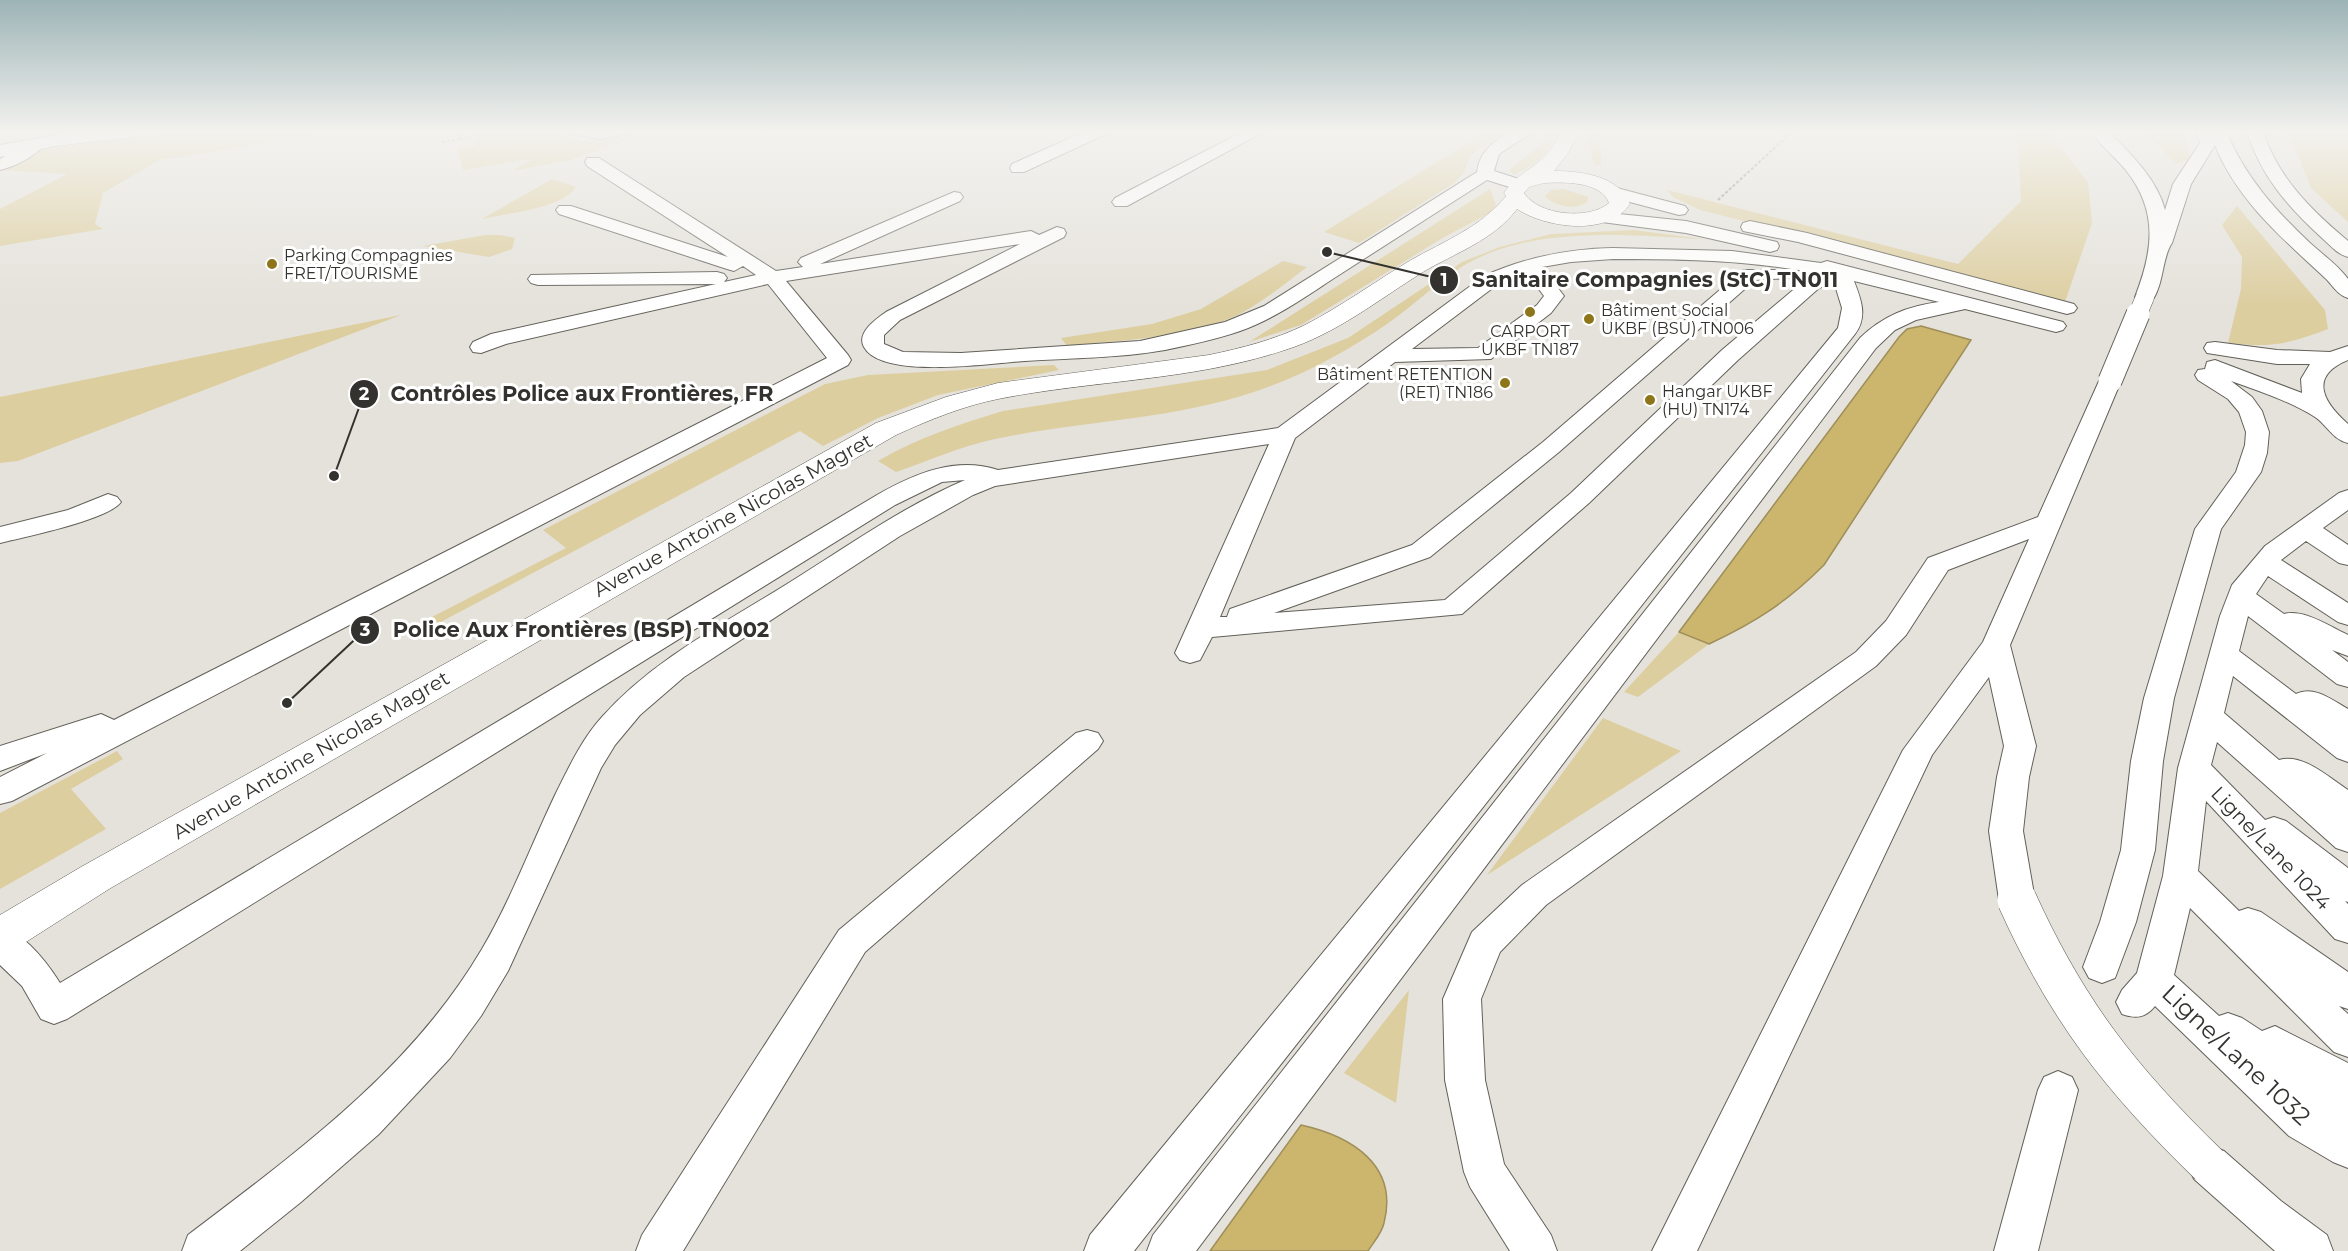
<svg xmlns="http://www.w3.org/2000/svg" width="2348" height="1251" viewBox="0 0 2348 1251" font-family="Montserrat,sans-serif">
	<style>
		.green { fill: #ddcea0 }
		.water { fill: #ccb56c; stroke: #9e8e5a; stroke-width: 1.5 }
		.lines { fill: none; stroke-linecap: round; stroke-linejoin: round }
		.lane-casing { stroke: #626059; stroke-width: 2 }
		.street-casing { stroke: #626059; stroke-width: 1 }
		.path { stroke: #878580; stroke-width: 2; stroke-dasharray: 3 2; stroke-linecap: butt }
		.lane { fill: #fff; fill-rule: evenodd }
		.street { fill: #fff; fill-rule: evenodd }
		.lane-bridge-far2-casing { stroke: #626059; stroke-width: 19; stroke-linecap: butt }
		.lane-bridge-far1-casing { stroke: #626059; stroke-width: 25; stroke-linecap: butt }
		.lane-bridge-casing { stroke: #626059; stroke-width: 40; stroke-linecap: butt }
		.lane-bridge-far2 { stroke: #fff; stroke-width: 18 }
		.lane-bridge-far1 { stroke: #fff; stroke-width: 23 }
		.lane-bridge { stroke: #fff; stroke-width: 39 }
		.poi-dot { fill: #8e7519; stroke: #fff; stroke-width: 2 }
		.labels { text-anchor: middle; stroke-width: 6; stroke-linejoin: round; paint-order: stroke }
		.far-poi-label { font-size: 16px; fill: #33322f; stroke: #fff; text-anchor: start }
		.street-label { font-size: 20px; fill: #33322f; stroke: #fff }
		.near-street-label { font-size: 24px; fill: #33322f; stroke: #fff }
		.leader { fill: none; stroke: #33322f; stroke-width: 2 }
		.callout-dot { fill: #33322f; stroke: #fff; stroke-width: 2 }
		.mark-label { font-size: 18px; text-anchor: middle; font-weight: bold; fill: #fff }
		.callout-label { font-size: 21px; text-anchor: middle; font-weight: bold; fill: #33322f; stroke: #fff; stroke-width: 6; stroke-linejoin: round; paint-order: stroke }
	</style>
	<rect width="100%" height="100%" fill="#e5e2db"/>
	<g class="green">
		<path d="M 207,131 L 316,131 L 315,135 L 160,160 L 103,193 L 95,224 L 103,229 L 0,246 L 0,209 L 67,174 L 0,170 L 37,151 L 66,144 Z"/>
		<path d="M 470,131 L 548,131 L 574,140 L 633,138 L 571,160 L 512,171 L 531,159 L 463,170 L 457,148 L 476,146 Z"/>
		<path d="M 1487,131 L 1508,131 L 1471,155 L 1463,173 L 1454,183 L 1359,243 L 1324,232 Z"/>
		<path d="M 1547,131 L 1555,131 C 1552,155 1533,165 1514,175 L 1509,170 L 1544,142 Z"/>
		<path d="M 1586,131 L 1607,131 L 1600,137 L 1601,166 L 1594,164 Z"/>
		<path d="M 2011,131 L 2048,131 L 2088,182 L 2092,223 L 2065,302 L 1700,210 L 1673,197 L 1667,190 L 1958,264 L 2021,201 L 2018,142 Z"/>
		<path d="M 2143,131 L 2183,131 L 2190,158 L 2177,164 Z"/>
		<path d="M 2288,131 L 2348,131 L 2348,222 L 2311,188 Z"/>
		<path d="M 552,179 L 576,187 C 562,209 507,213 482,219 Z"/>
		<path d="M 1490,189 L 1496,205 L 1490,213 L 1446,236 L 1301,325 L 1249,342 Z"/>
		<path d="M 1564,189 L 1588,197 L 1588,201 C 1578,211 1554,207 1545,196 L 1551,190 Z"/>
		<path d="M 2237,206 L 2325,310 L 2328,329 C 2289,344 2271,348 2228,343 L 2241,289 L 2242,257 L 2222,225 Z"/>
		<path d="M 1634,230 L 1703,239 C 1627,235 1531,225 1463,266 C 1436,283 1413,306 1387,324 C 1346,352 1302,376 1254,392 C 1170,420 1081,421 995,439 C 962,446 928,461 896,472 L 878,461 C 917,438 960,424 1003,411 L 1267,370 L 1348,338 L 1462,262 L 1500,247 L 1551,234 Z"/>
		<path d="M 486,235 L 500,235 L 515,238 L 512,249 L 489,257 L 423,246 Z"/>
		<path d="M 1283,261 L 1307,267 C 1287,282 1268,298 1247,310 C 1200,338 1120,340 1067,346 L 1061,338 L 1152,324 L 1201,309 Z"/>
		<path d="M 401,315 L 18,461 L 0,463 L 0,397 Z"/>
		<path d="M 1054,365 L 1059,370 L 938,395 L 878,418 L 823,446 L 800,431 L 439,623 L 430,618 L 566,548 L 543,530 L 825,384 L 868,375 Z"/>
		<path d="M 1679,632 L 1709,644 L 1638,697 L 1624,692 Z"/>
		<path d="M 1603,718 L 1681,751 L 1487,875 Z"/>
		<path d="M 117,751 L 123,759 L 71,789 L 106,829 L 0,889 L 0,813 Z"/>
		<path d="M 1409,990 L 1396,1103 L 1344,1073 Z"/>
	</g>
	<g class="water">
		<path d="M 1921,326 L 1971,340 L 1824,565 C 1787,602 1756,622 1709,644 L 1679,632 L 1899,337 L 1907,329 Z"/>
		<path d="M 1301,1125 C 1351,1136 1399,1165 1384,1223 C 1382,1233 1373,1243 1368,1251 L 1210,1251 Z"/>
	</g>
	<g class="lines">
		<defs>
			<g id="lane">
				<path d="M 571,131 L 630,131 L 628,134 L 600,139 L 573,134 Z"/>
				<path d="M 1086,131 L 1108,131 L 1106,134 L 1024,172 L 1012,172 L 1010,168 L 1012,164 Z"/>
				<path d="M 1244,131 L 1265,131 L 1127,206 L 1115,206 L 1112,202 L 1115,198 Z"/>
				<path d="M 1513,131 L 1534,131 L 1499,154 L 1494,171 L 1525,181 L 1528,185 L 1525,189 L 1519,190 L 1487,180 C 1439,211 1390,242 1342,273 C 1309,294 1277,318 1240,331 C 1217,339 1189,345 1165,350 C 1119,358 1072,358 1025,361 C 992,363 882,380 864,347 C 856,333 876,319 886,312 L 1020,244 L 786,281 L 848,355 L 851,360 L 848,365 L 12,801 L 0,804 L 0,777 L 47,753 L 0,771 L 0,746 L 101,714 L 114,720 L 827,358 L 768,284 L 506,344 L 481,353 L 473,352 L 470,347 L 473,342 L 491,334 L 716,284 L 538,285 L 531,283 L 528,279 L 531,275 L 717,272 L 724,274 L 727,278 L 724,282 L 756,275 L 743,266 L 734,271 L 727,269 L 559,214 L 556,210 L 559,206 L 571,206 L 728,257 L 587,166 L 585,162 L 587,158 L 599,158 L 776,271 L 803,267 L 798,262 L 801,258 L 954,192 L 960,193 L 963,197 L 960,201 L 820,264 L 1031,231 L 1039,235 L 1057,227 L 1064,229 L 1066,233 L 1064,237 L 900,320 L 884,335 L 884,344 L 903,352 L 961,353 L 1140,341 L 1225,322 L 1264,306 L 1477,172 C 1480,150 1494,141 1513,131 Z"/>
				<path d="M 2090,131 L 2108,131 C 2130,153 2157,179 2165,210 L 2173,184 L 2200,143 L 2196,131 L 2226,131 C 2245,177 2275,210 2310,243 C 2323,255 2338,265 2348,279 L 2348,298 C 2337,295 2332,284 2324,277 C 2283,239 2236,199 2215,145 L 2191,184 L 2172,243 C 2162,257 2164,284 2152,301 L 2138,301 L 2135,297 C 2153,251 2159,211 2125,169 C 2114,156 2100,145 2090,131 Z"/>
				<path d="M 2247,131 L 2263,131 C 2278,178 2311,210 2348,241 L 2348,257 C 2337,254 2330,245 2322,238 C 2288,207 2260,175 2247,131 Z"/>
				<path d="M 38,138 L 46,143 C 36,156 16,166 0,170 L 0,159 Z"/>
				<path d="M 1613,187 L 1685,206 L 1688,210 L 1685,214 L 1679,215 L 1607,196 L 1604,192 L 1607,188 Z"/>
				<path d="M 1600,212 L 1686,221 L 1777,242 L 1779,246 L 1777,250 L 1770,252 L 1686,233 L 1594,221 L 1591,217 L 1594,213 Z"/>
				<path d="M 1750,221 L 1807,233 L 2074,304 L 2077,308 L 2074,312 L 2067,314 L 1798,242 L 1743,231 L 1741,227 L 1743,223 Z"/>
				<path d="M 1613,248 L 1732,251 L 1821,263 L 1827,261 L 2063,322 L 2066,326 L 2063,330 L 2056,332 L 1965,309 L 1916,320 L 1895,330 L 1876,348 L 1196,1251 L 1147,1251 L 1153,1235 L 1860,338 C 1883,316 1908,306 1939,302 L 1854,281 C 1861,299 1868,317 1855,334 L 1134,1251 L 1084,1251 L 1090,1235 L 1838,328 L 1842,308 L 1834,282 L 1819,288 L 1738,360 L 1589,503 L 1462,614 L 1212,637 L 1200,660 L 1190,663 L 1180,660 L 1175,653 L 1269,444 L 995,486 L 973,495 L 900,536 L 684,677 L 640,715 L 615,745 L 601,768 L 508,971 L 481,1016 L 450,1058 L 379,1134 L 301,1202 L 240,1251 L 182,1251 L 188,1235 C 297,1152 411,1070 482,949 C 511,900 531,845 556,793 C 569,767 582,739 602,717 C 653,660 723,624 787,584 C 845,548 902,507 965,480 L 942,482 L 895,505 L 67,1019 L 54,1024 L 41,1019 L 22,986 L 0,965 L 0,926 C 26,935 46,961 60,983 L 877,495 C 914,474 955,456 998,470 L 1278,428 L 1484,276 C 1526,257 1567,249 1613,248 ZM 1613,259 C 1682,259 1751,260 1819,274 L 1805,280 L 1722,350 L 1571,493 L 1445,600 L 1274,613 L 1430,557 L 1559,452 L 1755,280 L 1791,278 L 1794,274 L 1791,270 L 1743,270 L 1543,442 L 1412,545 L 1230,609 L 1227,617 L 1220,617 L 1295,438 L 1395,362 L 1491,359 L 1551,313 L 1564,296 L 1542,267 L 1571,262 ZM 1526,272 L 1544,296 L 1537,305 L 1478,348 L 1412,349 L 1498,284 Z"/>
				<path d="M 2215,342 L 2277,350 L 2330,352 L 2348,346 L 2348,360 C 2309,376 2322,401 2348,424 L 2348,443 C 2332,439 2327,425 2315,417 C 2290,401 2259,391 2231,381 L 2252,397 L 2262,411 L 2269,432 L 2267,453 L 2261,472 L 2221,529 L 2174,698 L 2163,761 L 2155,850 L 2136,922 L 2115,978 L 2102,983 L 2089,978 L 2083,967 L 2100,922 L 2121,850 L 2131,761 L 2144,698 L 2195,529 L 2236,472 L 2245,445 L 2246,432 L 2239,412 L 2228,399 L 2198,380 L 2195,375 L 2198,370 L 2205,369 L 2207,362 L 2215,360 L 2302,393 L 2301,379 L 2310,364 L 2277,364 L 2207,353 L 2204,348 L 2207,343 Z"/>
				<path d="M 2110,374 L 2118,376 L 2121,381 L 2010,645 L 2036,746 L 2029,777 L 2023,831 L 2035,900 L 2030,910 L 2017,914 L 2004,910 L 1999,900 L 1989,831 L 1997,777 L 2004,746 L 1989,677 L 1932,755 L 1697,1251 L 1652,1251 L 1903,750 L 1983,642 L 2029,539 L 1948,570 L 1906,635 L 1876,666 L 1546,905 L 1500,952 L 1481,999 L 1485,1080 L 1504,1164 L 1551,1235 L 1557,1251 L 1510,1251 L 1470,1187 L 1464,1172 L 1445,1080 L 1443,999 L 1472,932 L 1522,885 L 1856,652 L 1886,621 L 1928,558 L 2038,517 L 2099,381 L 2102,376 Z"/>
				<path d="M 2348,490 L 2348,510 L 2323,528 L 2348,545 L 2348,565 L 2339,563 L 2306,541 L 2281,560 L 2348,603 L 2348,625 L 2338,622 L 2268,576 L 2256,594 L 2284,614 C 2304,609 2329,626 2348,635 L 2348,656 L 2332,650 L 2348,662 L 2348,687 L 2337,684 L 2248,616 L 2239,651 L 2296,694 C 2314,685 2332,700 2348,709 L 2348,762 L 2337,758 L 2233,676 L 2224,713 L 2279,760 C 2303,753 2328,777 2348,790 L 2348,852 L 2336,848 L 2217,742 L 2211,765 L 2265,820 L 2274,817 L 2286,821 L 2348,868 L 2348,902 L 2345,901 L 2348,904 L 2348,943 L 2335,939 L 2206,801 L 2198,871 L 2239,911 L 2248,908 L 2261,912 L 2348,972 L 2348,1009 L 2339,1006 L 2348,1014 L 2348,1057 L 2334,1052 L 2190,908 L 2174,975 L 2219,1016 L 2228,1013 L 2242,1018 L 2262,1031 L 2275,1026 L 2348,1063 L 2348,1168 L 2333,1162 L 2289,1136 L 2155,1006 C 2145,1018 2136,1019 2122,1014 L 2116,1002 L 2122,990 L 2137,973 L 2163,876 L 2178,768 L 2220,616 L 2232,585 L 2265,546 L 2339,493 Z"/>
				<path d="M 108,494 L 117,497 L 121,502 C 108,520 24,537 0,543 L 0,527 L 68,510 Z"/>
				<path d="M 1087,730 L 1098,733 L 1103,741 L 1098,749 L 865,952 L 683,1251 L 636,1251 L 642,1235 L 839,930 L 1076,733 Z"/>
				<path d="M 2058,1071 L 2072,1077 L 2078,1090 L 2038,1251 L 1994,1251 L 2038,1090 L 2044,1077 Z"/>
				<path d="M 2209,1145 L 2224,1151 L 2281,1201 L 2327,1235 L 2333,1251 L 2275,1251 L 2194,1179 L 2188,1165 L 2194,1151 Z"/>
			</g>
			<g id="street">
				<path d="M 82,131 L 141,131 L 139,135 L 132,137 L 56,146 L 0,157 L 0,145 Z"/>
				<path d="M 1561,131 L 1579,131 L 1568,153 L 1554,171 C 1582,171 1619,176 1630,204 C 1608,237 1546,228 1517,209 C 1494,240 1455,253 1423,272 C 1378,300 1336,334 1285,350 C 1192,381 1094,380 998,399 C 963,406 929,420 896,435 L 109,889 L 15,949 L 0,955 L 0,915 L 81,867 L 876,423 L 946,397 L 998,383 L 1209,355 C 1242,348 1274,340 1305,325 C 1342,306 1376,281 1411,260 C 1445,241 1481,227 1506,196 L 1504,193 C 1522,166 1545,169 1561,131 ZM 1544,183 C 1563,182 1601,181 1609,203 C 1590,220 1539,216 1524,193 L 1529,187 Z"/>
			</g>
		</defs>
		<use href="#lane" class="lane-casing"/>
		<use href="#street" class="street-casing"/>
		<g class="path">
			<path d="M 460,139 L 471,137"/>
			<path d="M 442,142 L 460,139 L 458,131"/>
			<path d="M 1718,200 L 1793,131"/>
		</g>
		<use href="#lane" class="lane"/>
		<use href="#street" class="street"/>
		<defs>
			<path id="lane-bridge-far2" d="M 2137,316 L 2145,297"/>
			<path id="lane-bridge-far1" d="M 2110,381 L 2138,314"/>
			<path id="lane-bridge" d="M 2017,900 C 2067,1011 2122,1081 2209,1165"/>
		</defs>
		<use href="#lane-bridge-far2" class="lane-bridge-far2-casing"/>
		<use href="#lane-bridge-far1" class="lane-bridge-far1-casing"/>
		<use href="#lane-bridge" class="lane-bridge-casing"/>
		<use href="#lane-bridge-far2" class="lane-bridge-far2"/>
		<use href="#lane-bridge-far1" class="lane-bridge-far1"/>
		<use href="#lane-bridge" class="lane-bridge"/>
	</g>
	<linearGradient id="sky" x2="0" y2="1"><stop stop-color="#9db4b6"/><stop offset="0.43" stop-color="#f3f2ef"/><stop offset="1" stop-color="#f3f2ef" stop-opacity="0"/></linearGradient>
	<rect width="2348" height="306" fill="url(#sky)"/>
	<g class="poi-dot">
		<circle cx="272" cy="264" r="6"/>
		<circle cx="1530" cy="312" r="6"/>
		<circle cx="1589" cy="319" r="6"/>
		<circle cx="1505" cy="383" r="6"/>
		<circle cx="1650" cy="400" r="6"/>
	</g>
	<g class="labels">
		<g class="far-poi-label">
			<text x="284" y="261">Parking Compagnies<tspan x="284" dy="18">FRET/TOURISME</tspan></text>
			<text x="1601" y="316">Bâtiment Social<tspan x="1601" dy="18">UKBF (BSU) TN006</tspan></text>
			<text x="1530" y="337" text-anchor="middle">CARPORT<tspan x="1530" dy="18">UKBF TN187</tspan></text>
			<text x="1493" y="380" text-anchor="end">Bâtiment RETENTION<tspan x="1493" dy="18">(RET) TN186</tspan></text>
			<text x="1662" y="397">Hangar UKBF<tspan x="1662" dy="18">(HU) TN174</tspan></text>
		</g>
		<g class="street-label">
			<text transform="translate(733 515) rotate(-29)" y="7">Avenue Antoine Nicolas Magret</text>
			<text transform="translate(311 755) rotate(-30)" y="7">Avenue Antoine Nicolas Magret</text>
			<text transform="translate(2271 848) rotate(46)" y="7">Ligne/Lane 1024</text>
		</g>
		<g class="near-street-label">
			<text transform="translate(2236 1055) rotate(43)" y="8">Ligne/Lane 1032</text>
		</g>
	</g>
	<path class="leader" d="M1327 252L1444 280M334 476L364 394M287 703L365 630"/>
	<g class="callout-dot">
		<circle cx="1327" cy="252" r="6"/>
		<circle cx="334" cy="476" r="6"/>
		<circle cx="287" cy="703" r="6"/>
		<circle cx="1444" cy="280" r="15"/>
		<circle cx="364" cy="394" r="15"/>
		<circle cx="365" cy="630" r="15"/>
	</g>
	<g class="mark-label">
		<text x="1444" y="286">1</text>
		<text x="364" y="400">2</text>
		<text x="365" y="636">3</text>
	</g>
	<g class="callout-label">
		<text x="1655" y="287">Sanitaire Compagnies (StC) TN011</text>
		<text x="582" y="401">Contrôles Police aux Frontières, FR</text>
		<text x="581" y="637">Police Aux Frontières (BSP) TN002</text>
	</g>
</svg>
